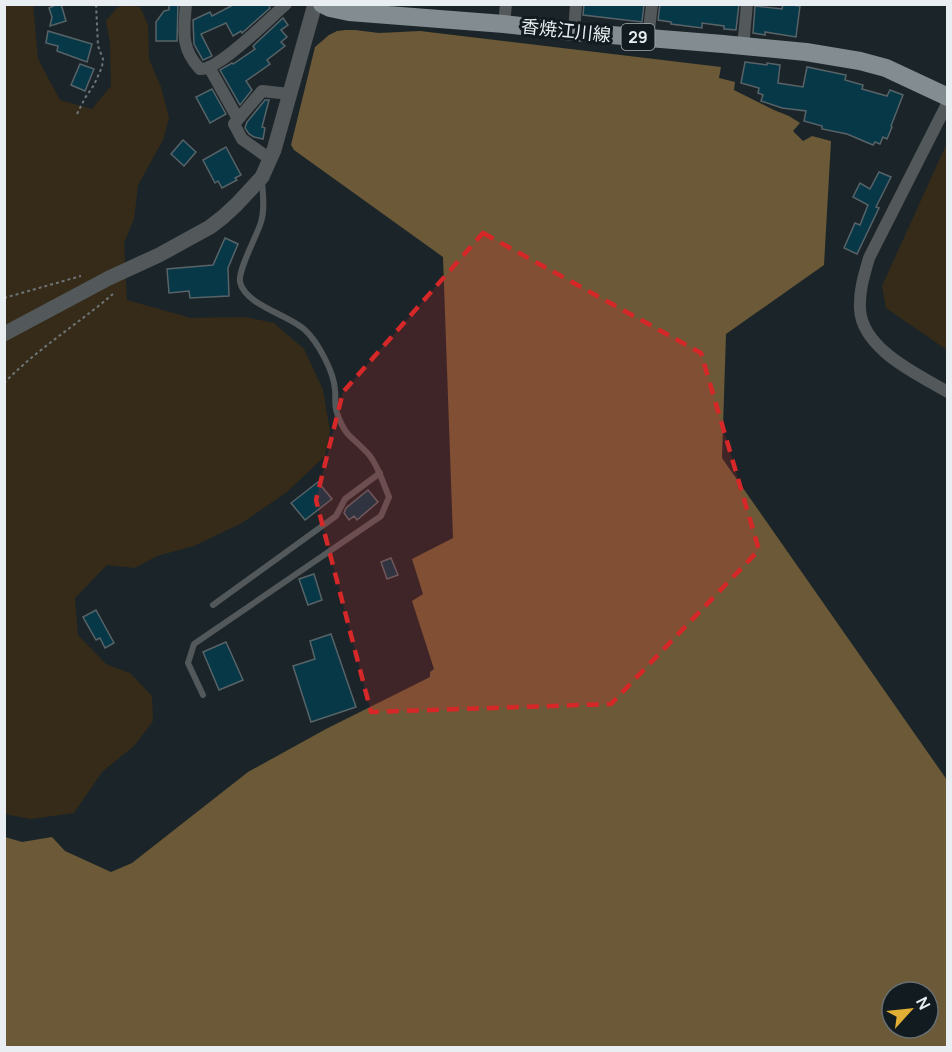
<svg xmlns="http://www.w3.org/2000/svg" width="952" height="1052" viewBox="0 0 952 1052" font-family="Manrope,'Noto Sans JP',sans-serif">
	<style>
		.green { fill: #352b18 }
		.water { fill: #6b5937; fill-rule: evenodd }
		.building { fill: #073847; stroke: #586368; stroke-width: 1.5 }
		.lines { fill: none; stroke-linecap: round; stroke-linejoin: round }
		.path { stroke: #6d7579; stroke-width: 2; stroke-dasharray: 3 3; stroke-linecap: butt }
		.service { stroke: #53585a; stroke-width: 6 }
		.minor { stroke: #53585a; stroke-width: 12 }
		.tertiary { stroke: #53585a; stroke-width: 15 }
		.primary { stroke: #838d91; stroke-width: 18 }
		.marked { fill: #d62828; fill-opacity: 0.2; stroke: #d62828; stroke-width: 4.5; stroke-dasharray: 12 8; stroke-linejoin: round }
		.labels { text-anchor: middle; stroke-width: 6; stroke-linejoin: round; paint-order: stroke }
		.shield { fill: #121b1f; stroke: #a8afb2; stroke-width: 1.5 }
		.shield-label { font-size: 16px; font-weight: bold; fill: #e8eef1 }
		.street-label { font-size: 18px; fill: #e8eef1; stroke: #121b1f }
	</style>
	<rect width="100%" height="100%" fill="#1b2529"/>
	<g class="green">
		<path d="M 4,5 L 33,5 L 38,59 L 60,100 L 92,109 L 111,86 L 110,43 L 106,21 L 116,9 L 122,5 L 140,7 L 148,25 L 149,59 L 161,87 L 169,118 L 163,140 L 138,185 L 134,219 L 124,243 L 127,300 L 191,318 L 245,317 L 274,323 L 304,349 L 323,390 L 330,431 L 325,456 L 287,492 L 242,523 L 194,546 L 157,556 L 135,568 L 107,565 L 75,598 L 78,635 L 106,664 L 130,673 L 152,696 L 153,721 L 134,746 L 102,772 L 74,813 L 31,819 L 4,814 Z"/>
		<path d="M 947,143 L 947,350 L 886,308 L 882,286 Z"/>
	</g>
	<path class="water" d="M 346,30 L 355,30 L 379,33 L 420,31 L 721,67 L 719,78 L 735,82 L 734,90 L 774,110 L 789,116 L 800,123 L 793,131 L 803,141 L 812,136 L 831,141 L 824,265 L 726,334 L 722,458 L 947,780 L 947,1047 L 5,1047 L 5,837 L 22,842 L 52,837 L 65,851 L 111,872 L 132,863 L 248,772 L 326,729 L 430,677 L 430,672 L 434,669 L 412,601 L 423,594 L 412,559 L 453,538 L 443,257 L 294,150 L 291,145 L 315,47 L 329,35 L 337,31 ZM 892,992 L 928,992 L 928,1028 L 892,1028 Z"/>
	<g class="building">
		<path d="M 58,4 L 61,4 L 66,21 L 50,26 L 52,17 L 49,8 Z"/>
		<path d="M 169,4 L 178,4 L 177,41 L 156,41 L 156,22 L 164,11 L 169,10 Z"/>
		<path d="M 235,4 L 268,4 L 270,8 L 242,33 L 241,31 L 233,36 L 226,23 L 201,34 L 212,56 L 203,60 L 194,44 L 193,20 L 210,12 L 212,16 Z"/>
		<path d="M 584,4 L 644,4 L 642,22 L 583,15 Z"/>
		<path d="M 660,4 L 739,4 L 736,30 L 724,29 L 724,26 L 702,23 L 702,28 L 671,24 L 671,22 L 658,20 Z"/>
		<path d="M 783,4 L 800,6 L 796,37 L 765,32 L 765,35 L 753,33 L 755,6 L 782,9 Z"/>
		<path d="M 283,18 L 288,25 L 281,30 L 287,37 L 281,42 L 285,46 L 267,60 L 270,64 L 246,81 L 252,90 L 240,105 L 220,70 L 232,63 L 233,64 L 255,49 L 253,46 Z"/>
		<path d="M 48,31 L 92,44 L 87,62 L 57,51 L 58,46 L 46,43 Z"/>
		<path d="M 745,62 L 767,65 L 767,63 L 780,65 L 778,83 L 803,87 L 807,67 L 846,75 L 845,80 L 863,85 L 862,89 L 887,96 L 890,90 L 903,95 L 891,126 L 892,127 L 887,139 L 883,137 L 880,144 L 875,142 L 873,145 L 847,134 L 822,129 L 822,126 L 804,121 L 806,111 L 782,108 L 761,101 L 763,95 L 758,93 L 759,88 L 741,83 Z"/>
		<path d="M 80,64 L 94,69 L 85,91 L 71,85 Z"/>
		<path d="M 212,89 L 226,114 L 210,123 L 196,97 Z"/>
		<path d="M 265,100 L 269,100 L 262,127 L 265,128 L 263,139 L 254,137 L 249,134 L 245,128 L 247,122 Z"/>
		<path d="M 183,140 L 196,152 L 184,166 L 171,154 Z"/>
		<path d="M 226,147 L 241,175 L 235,178 L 237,180 L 222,188 L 218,181 L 215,183 L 203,160 Z"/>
		<path d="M 879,172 L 891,177 L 876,207 L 879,208 L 857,254 L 844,248 L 855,223 L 860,225 L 868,205 L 853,197 L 860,183 L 870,189 Z"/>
		<path d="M 225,238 L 238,244 L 228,268 L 229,296 L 190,298 L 189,291 L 169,293 L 167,269 L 213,265 Z"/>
		<path d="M 318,482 L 332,499 L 305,520 L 291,503 Z"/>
		<path d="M 368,490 L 378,502 L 357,520 L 354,516 L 349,520 L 344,513 L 346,508 Z"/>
		<path d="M 391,558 L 398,575 L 387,579 L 381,562 Z"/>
		<path d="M 314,574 L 322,600 L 308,605 L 299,579 Z"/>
		<path d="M 96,610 L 114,643 L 105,648 L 100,638 L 96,640 L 83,617 Z"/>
		<path d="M 331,634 L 356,707 L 311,722 L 293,666 L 315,659 L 310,641 Z"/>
		<path d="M 226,642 L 243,680 L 219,690 L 203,652 Z"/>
	</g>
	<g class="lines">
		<g class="path">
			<path d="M 77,114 L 85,98 L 94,85 L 102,67 L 103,59 L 98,46 L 96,4"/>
			<path d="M 4,298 L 81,276"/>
			<path d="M 4,383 C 37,349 78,324 113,294"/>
		</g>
		<g class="service">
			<path d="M 213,605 L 336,516 L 345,499 L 380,473"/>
			<path d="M 203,695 L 188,663 L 194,644 L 381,516 L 389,497 C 383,483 379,468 370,456 C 363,447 354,441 347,433 C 343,428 339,419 337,413 C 334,406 336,398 335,390 C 334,372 318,342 305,330 C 289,315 245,305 240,282 C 238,269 257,236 261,222 C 265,209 263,194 262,181"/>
		</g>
		<g class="minor">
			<path d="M 186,4 C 184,30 180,48 200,69 C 218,71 270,18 286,4"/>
			<path d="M 504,24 L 506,4"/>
			<path d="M 574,32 L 576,4"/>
			<path d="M 648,38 L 652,4"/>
			<path d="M 743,47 L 747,4"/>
			<path d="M 209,67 L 238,119"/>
			<path d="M 948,102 L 869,258 C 864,275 859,291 860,309 C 862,349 917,374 948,392"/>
			<path d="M 270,159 L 242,139 L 234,124 L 262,91 L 290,94"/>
		</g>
		<path class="tertiary" d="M 4,334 L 109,278 L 159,255 L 210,227 L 223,217 L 237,204 L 262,177 L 274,150 L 315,4"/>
		<path class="primary" d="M 322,4 L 330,8 L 349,12 L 504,24 L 574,32 L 723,44 L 806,52 L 860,61 L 886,68 L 948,97"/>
	</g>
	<path class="marked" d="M 483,233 L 701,353 L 759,550 L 611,704 L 371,712 L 316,500 L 343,392 Z"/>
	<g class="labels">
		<rect class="shield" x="621.5" y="24" width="33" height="26" rx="4.5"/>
		<g class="shield-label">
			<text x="638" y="43">29</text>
		</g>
		<g class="street-label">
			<text transform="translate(566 31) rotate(6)" y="6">香焼江川線</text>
		</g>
	</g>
	<rect width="952" height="1052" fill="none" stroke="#e8eef1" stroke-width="12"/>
	<g transform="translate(910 1010) rotate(63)"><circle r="28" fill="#121b1f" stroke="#686f73" stroke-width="1.5"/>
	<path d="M0-4.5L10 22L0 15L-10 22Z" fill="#e3ae34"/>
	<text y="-9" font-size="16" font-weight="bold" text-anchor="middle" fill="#e8eef1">N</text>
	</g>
</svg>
